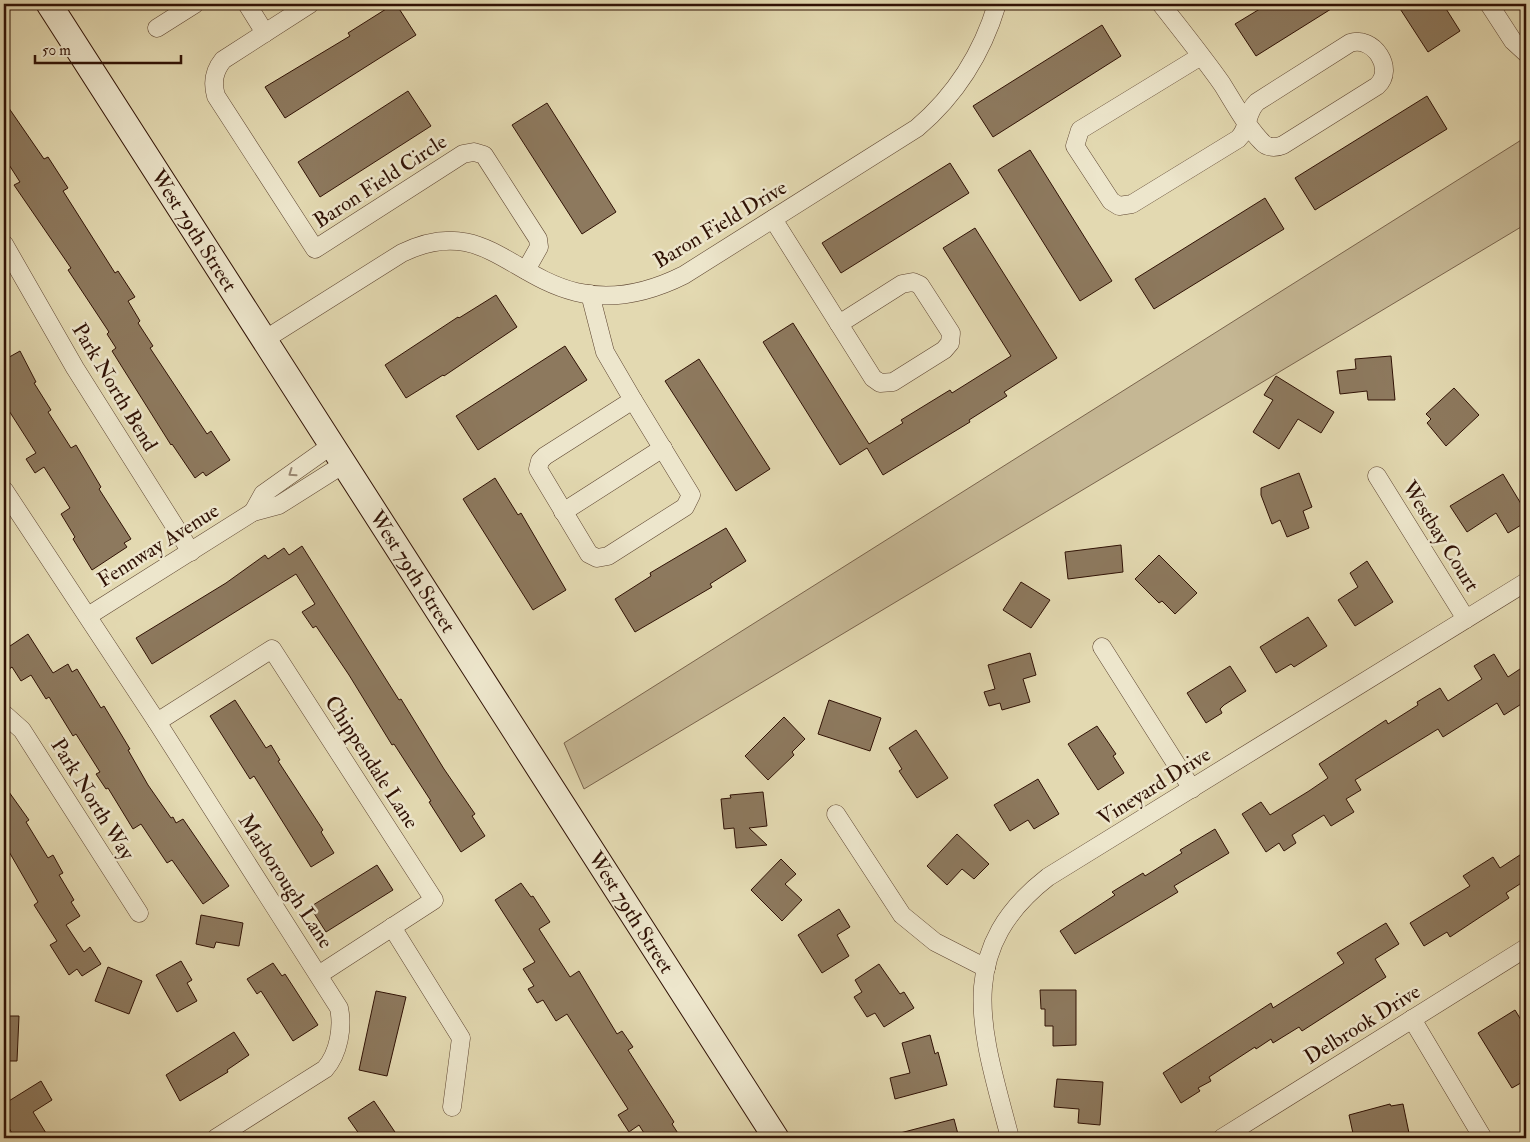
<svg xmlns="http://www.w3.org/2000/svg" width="1530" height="1142" viewBox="0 0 1530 1142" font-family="'IM FELL Double Pica',serif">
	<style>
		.green { fill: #c5b794; stroke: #7a644c }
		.building { fill: #8d795e; stroke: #301205 }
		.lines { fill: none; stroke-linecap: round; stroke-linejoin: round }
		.street-casing { stroke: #5d4430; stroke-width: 19 }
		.secondary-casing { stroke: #301205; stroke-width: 27 }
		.street { stroke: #ede6cc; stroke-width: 18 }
		.secondary { stroke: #ede6cc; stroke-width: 25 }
		.oneway { stroke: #988772 }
		.labels { text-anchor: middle; stroke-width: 5; stroke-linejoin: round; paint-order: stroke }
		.street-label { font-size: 21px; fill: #301205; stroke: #ede6cc }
	</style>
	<rect width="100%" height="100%" fill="#e3d9b1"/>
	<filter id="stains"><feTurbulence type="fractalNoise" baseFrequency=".004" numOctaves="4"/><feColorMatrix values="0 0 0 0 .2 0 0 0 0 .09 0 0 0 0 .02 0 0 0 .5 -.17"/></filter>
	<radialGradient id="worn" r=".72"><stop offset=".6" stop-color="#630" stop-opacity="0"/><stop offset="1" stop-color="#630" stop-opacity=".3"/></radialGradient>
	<path class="green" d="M 1526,137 L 1526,224 L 584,789 L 564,743 Z"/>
	<g class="building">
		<path d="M 394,4 L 396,4 L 416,35 L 285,118 L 265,87 L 350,36 L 348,33 Z"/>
		<path d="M 1268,4 L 1339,4 L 1256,56 L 1235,24 Z"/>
		<path d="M 1397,4 L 1443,4 L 1460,31 L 1428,52 Z"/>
		<path d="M 1102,25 L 1121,56 L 993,137 L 973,106 Z"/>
		<path d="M 408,91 L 431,126 L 320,197 L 298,162 Z"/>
		<path d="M 1427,96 L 1447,129 L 1315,210 L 1295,178 Z"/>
		<path d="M 4,101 L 44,159 L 48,157 L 68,188 L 63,191 L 115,273 L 118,271 L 135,297 L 128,301 L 140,321 L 138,323 L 153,346 L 150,348 L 207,434 L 211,431 L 230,460 L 206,476 L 203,472 L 195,478 L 172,444 L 171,445 L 112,351 L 116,348 L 107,334 L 109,332 L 68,270 L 71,268 L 14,185 L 20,182 L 4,157 Z"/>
		<path d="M 547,103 L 616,212 L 582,234 L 512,125 Z"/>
		<path d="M 1030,150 L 1112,281 L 1080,301 L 998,170 Z"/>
		<path d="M 950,163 L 969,193 L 841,273 L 822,243 Z"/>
		<path d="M 1265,198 L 1284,229 L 1154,309 L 1135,279 Z"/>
		<path d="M 975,228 L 1057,358 L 1004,392 L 1007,396 L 969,420 L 970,422 L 883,475 L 867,448 L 840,465 L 763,342 L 793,323 L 869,444 L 903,423 L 901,420 L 950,390 L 952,393 L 1011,356 L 943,248 Z"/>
		<path d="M 496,295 L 517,327 L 444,376 L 443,375 L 406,398 L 385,365 L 458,317 L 459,318 Z"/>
		<path d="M 565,346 L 587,380 L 478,450 L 456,416 Z"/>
		<path d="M 20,351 L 36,382 L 34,383 L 51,410 L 48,412 L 71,448 L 76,445 L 101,487 L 99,489 L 131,539 L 124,543 L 127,547 L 92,570 L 73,539 L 75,537 L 61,514 L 70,508 L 44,467 L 35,473 L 26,459 L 36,453 L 4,403 L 4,360 Z"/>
		<path d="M 1391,356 L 1395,400 L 1368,400 L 1367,391 L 1340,394 L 1337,371 L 1356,369 L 1355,359 Z"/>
		<path d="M 699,359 L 770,469 L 736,491 L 665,381 Z"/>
		<path d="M 1276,376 L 1334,412 L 1321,433 L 1298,419 L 1279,449 L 1253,432 L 1273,400 L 1264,395 Z"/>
		<path d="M 1454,388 L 1479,415 L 1446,446 L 1427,423 L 1431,419 L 1426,414 Z"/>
		<path d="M 1299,473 L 1312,507 L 1303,511 L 1309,528 L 1287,537 L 1280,520 L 1272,524 L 1261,495 L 1261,488 Z"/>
		<path d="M 1503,474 L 1526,512 L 1526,522 L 1508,533 L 1496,513 L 1467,532 L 1450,506 Z"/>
		<path d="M 495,478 L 518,515 L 521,513 L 566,590 L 533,610 L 463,499 Z"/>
		<path d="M 726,528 L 746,561 L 710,584 L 712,587 L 635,632 L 615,599 L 651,576 L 650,573 Z"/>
		<path d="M 1121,545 L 1123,572 L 1068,579 L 1065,552 Z"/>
		<path d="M 302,546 L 399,700 L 401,699 L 444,769 L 475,814 L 472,816 L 485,836 L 461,852 L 429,802 L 431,801 L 394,744 L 392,745 L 349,675 L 316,626 L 313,628 L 302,612 L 315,604 L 296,574 L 152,664 L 136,638 L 226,583 L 265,555 L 268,559 L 284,548 L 289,555 Z"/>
		<path d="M 1159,555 L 1197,593 L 1175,614 L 1162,601 L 1159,603 L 1135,579 Z"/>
		<path d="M 1367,561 L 1393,602 L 1355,626 L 1338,600 L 1358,587 L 1350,573 Z"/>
		<path d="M 1021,582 L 1050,600 L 1031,628 L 1003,610 Z"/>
		<path d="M 1308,617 L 1327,646 L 1294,667 L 1291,664 L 1276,673 L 1260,647 Z"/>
		<path d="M 28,634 L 53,673 L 68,664 L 72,672 L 77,669 L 101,708 L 104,706 L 130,749 L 128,750 L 148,785 L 171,818 L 173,817 L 176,823 L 183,819 L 229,886 L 203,904 L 172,860 L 167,863 L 141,824 L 133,829 L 108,788 L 106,789 L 96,774 L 100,772 L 76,734 L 73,736 L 49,697 L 46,699 L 31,675 L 21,681 L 12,667 L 4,673 L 4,650 Z"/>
		<path d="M 1030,653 L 1036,675 L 1023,679 L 1030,702 L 1002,710 L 1000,703 L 989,706 L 984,692 L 995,689 L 988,665 Z"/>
		<path d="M 1494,654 L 1508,677 L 1526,665 L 1526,701 L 1504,715 L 1497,703 L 1443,737 L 1438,729 L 1355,780 L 1361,790 L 1346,799 L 1354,812 L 1331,826 L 1324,815 L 1292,835 L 1296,843 L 1284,851 L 1279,843 L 1266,852 L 1242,814 L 1261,802 L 1270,815 L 1309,791 L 1328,778 L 1319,764 L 1386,720 L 1388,724 L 1418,705 L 1417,702 L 1440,688 L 1448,701 L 1482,679 L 1474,666 Z"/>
		<path d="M 1230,666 L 1246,691 L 1224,705 L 1220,709 L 1222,713 L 1206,723 L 1187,693 Z"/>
		<path d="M 235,700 L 266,748 L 271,745 L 280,760 L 278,761 L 323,830 L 321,832 L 334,853 L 311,867 L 254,776 L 250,779 L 210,716 Z"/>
		<path d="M 829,700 L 881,718 L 870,751 L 818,734 Z"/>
		<path d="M 784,717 L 805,739 L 792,752 L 794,755 L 768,780 L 745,756 Z"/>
		<path d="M 1097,726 L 1116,754 L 1113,756 L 1124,773 L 1098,790 L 1068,744 Z"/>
		<path d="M 916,730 L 948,778 L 917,798 L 899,771 L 902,769 L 889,748 Z"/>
		<path d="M 1038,779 L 1059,814 L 1034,829 L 1028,820 L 1010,831 L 994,805 Z"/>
		<path d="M 4,785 L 29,820 L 26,822 L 48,858 L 53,855 L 63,873 L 59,875 L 74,900 L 71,902 L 80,916 L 66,925 L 84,952 L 90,947 L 101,964 L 82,976 L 77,969 L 69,975 L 50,945 L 57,941 L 34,905 L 38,902 L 4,843 Z"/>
		<path d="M 763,792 L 767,826 L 749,828 L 767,845 L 736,848 L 734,828 L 724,829 L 721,799 L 731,798 L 730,795 Z"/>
		<path d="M 1215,829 L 1229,853 L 1174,886 L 1178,892 L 1075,954 L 1060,931 L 1115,895 L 1112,892 L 1143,873 L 1145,876 L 1182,853 L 1180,850 Z"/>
		<path d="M 957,834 L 989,864 L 974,879 L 962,869 L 947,885 L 927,866 Z"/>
		<path d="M 1526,851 L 1526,880 L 1506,893 L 1509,898 L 1450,937 L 1447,932 L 1424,946 L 1410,923 L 1470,886 L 1463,876 L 1493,857 L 1500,868 Z"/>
		<path d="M 781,859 L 796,874 L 785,884 L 802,900 L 782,921 L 751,890 Z"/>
		<path d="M 377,865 L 393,890 L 326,932 L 310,907 Z"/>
		<path d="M 521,883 L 531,897 L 533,896 L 550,922 L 539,929 L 570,977 L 579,971 L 617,1034 L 622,1031 L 633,1047 L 628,1050 L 674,1122 L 672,1124 L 681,1138 L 647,1138 L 639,1125 L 629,1132 L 618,1115 L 628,1109 L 567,1014 L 556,1021 L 543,1000 L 537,1003 L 528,989 L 534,986 L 523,969 L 535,962 L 495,900 Z"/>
		<path d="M 839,909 L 850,927 L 837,935 L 849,956 L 822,973 L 798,935 Z"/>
		<path d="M 201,915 L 243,923 L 239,946 L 216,942 L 214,948 L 196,944 Z"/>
		<path d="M 1386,923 L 1399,944 L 1375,959 L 1386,977 L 1302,1031 L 1299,1027 L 1273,1043 L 1271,1039 L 1256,1049 L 1255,1047 L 1209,1077 L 1211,1081 L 1198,1088 L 1200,1091 L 1181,1103 L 1163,1073 L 1271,1003 L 1273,1008 L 1344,963 L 1337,953 Z"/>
		<path d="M 181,961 L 192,980 L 187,983 L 197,1001 L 177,1012 L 156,975 Z"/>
		<path d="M 273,963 L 282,976 L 285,974 L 318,1025 L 293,1041 L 261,991 L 257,994 L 247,979 Z"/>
		<path d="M 879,964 L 900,994 L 904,992 L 914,1008 L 884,1027 L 875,1013 L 867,1017 L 854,997 L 862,992 L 855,980 Z"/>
		<path d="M 108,967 L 142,981 L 129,1014 L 95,1001 Z"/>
		<path d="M 1040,990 L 1076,990 L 1076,1045 L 1053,1046 L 1053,1026 L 1045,1026 L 1045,1009 L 1041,1009 Z"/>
		<path d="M 376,991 L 406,997 L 387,1076 L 359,1070 Z"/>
		<path d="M 1515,1010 L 1526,1028 L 1526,1080 L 1512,1088 L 1478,1033 Z"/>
		<path d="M 4,1016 L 19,1016 L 17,1061 L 4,1061 Z"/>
		<path d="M 234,1032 L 249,1055 L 227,1070 L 228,1072 L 180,1101 L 166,1075 Z"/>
		<path d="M 930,1035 L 935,1054 L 938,1052 L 947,1085 L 895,1099 L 890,1078 L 910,1073 L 902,1043 Z"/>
		<path d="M 1057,1079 L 1103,1082 L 1100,1125 L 1078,1123 L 1079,1109 L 1054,1107 Z"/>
		<path d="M 41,1081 L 52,1100 L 33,1112 L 49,1138 L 15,1138 L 4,1120 L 4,1104 Z"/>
		<path d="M 374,1101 L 399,1138 L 362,1138 L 348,1118 Z"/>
		<path d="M 1390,1104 L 1391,1106 L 1403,1104 L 1410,1138 L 1354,1138 L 1349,1115 Z"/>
		<path d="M 954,1119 L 959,1138 L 901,1138 L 900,1133 Z"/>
	</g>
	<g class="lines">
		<defs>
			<g id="street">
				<path d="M 247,4 L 265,33"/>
				<path d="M 310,4 L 223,60 C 214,71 212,82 216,96 L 315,249 L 463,154 L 474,152 L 484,155 L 538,239 L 539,247 L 526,270"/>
				<path d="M 1161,4 C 1182,31 1203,57 1222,84 C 1234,103 1246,126 1262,142 C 1267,148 1276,148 1283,145 L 1377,86 C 1396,69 1373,35 1350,43 L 1257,102 C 1245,113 1250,128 1238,139 L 1132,204 L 1119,206 L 1111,201 L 1075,146 L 1080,130 L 1201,56"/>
				<path d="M 1489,4 L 1513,41 L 1526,53"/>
				<path d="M 157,28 L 195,4"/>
				<path d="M 773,219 L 839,324"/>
				<path d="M 4,244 L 75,368 L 191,552"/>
				<path d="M 913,282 L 920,285 L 951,333 L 950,343 L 944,350 L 893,382 L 880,383 L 873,378 L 839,324 L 902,284 Z"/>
				<path d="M 590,294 L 605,352 L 633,400"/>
				<path d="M 264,340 L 402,253 C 480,215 508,275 576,292 C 613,301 650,292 684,275 L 917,128 C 957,94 982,54 997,4"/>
				<path d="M 633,400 L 691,495 L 685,507 L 608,556 L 597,558 L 589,554 L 538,469 L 540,461 L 545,456 Z"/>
				<path d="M 1377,476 L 1466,619"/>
				<path d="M 4,490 L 157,722 L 339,1008 C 343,1027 339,1053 325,1069 L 216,1138"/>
				<path d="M 253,512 L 263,494 L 332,445"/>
				<path d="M 563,512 L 663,448"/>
				<path d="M 88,616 L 253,512 L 279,505 L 344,464"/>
				<path d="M 1102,647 L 1192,789"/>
				<path d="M 4,714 L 22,730 L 139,913"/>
				<path d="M 157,722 L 272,649 L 434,900 L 320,974"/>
				<path d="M 836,814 L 902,915 L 935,942 L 986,968"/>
				<path d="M 392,927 L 461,1038 L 452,1107"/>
				<path d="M 1412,1019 L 1483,1138"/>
				<path d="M 1010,1138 C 984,1037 950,953 1048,877 L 1526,582"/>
				<path d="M 1222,1138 L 1526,948"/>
			</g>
			<g id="secondary">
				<path id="s1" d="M 49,4 L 776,1138"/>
			</g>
		</defs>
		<use href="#street" class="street-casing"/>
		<use href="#secondary" class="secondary-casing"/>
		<use href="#street" class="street"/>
		<use href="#secondary" class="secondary"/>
	</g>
	<defs><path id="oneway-chevron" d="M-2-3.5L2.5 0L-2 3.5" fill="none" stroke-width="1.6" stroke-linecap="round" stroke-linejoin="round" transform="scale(1.25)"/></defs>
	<use class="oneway" href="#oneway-chevron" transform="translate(292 473) rotate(145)"/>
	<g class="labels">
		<g class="street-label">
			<text transform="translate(380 181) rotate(-33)" y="7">Baron Field Circle</text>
			<text transform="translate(720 224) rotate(-31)" y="7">Baron Field Drive</text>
			<text dy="7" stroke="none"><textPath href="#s1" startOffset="269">West 79th Street</textPath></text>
			<text transform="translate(115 387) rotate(59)" y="7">Park North Bend</text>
			<text transform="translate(1441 536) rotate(58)" y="7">Westbay Court</text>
			<text transform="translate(158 545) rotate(-32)" y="7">Fennway Avenue</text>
			<text dy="7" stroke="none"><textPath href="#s1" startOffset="674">West 79th Street</textPath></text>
			<text transform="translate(372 762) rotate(57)" y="7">Chippendale Lane</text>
			<text transform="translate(1154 786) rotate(-32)" y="7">Vineyard Drive</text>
			<text transform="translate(93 799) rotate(58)" y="7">Park North Way</text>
			<text transform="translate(286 881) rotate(57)" y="7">Marborough Lane</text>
			<text dy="7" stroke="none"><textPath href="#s1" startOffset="1079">West 79th Street</textPath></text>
			<text transform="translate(1362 1024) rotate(-32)" y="7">Delbrook Drive</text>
		</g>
	</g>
	<rect width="1530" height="1142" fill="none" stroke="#e3d9b1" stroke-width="20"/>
	<rect x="5" y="5" width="1520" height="1132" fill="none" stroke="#301205" stroke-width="2.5"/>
	<rect x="10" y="10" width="1510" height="1122" fill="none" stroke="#301205"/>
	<path d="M35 55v8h146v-8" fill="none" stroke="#301205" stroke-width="2.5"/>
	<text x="42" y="55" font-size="15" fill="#301205" stroke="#ede6cc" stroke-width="4" paint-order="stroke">50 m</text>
	<rect width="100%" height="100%" filter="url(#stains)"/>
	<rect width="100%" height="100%" fill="url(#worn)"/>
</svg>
